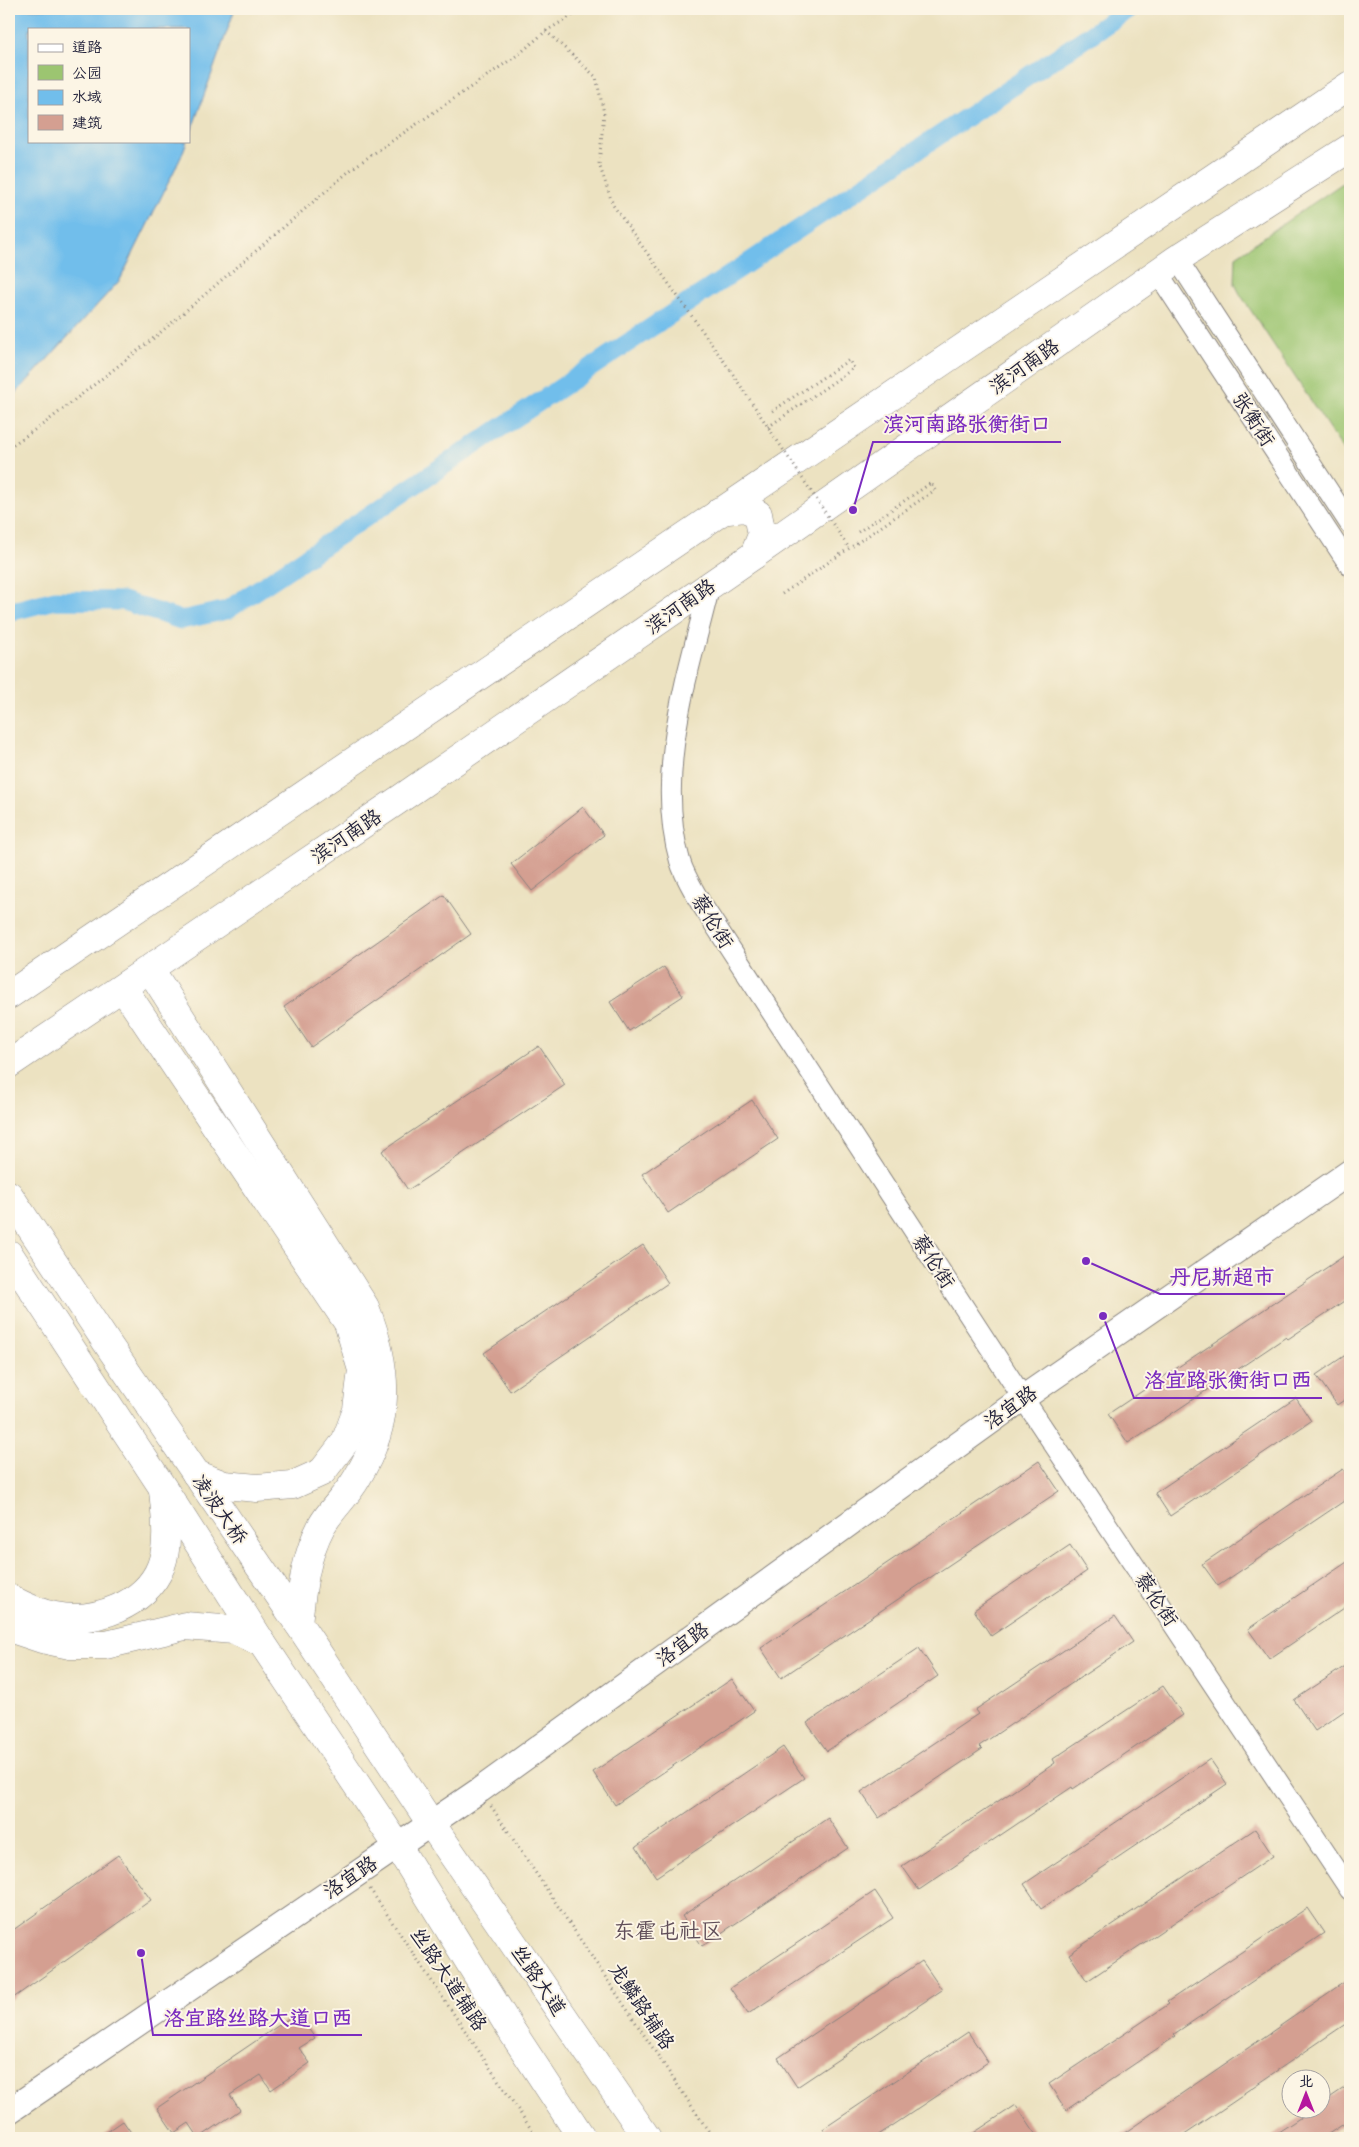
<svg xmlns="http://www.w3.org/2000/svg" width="1359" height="2147" viewBox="0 0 1359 2147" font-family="Dekko,'LXGW WenKai TC',sans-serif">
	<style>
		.green { fill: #9cc571; stroke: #5f7456 }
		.water { fill: #71beeb; stroke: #4a7093 }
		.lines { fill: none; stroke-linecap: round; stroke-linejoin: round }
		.canal { stroke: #71beeb; stroke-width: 19 }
		.building { fill: #d49f91 }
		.minor-casing { stroke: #87827e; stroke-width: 22 }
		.tertiary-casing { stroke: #87827e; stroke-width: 27 }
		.primary-casing { stroke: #87827e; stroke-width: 29 }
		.trunk-casing { stroke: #87827e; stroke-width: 29 }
		.path { stroke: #87827e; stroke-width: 3; stroke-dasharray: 1 4; stroke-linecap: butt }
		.minor { stroke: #fff; stroke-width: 20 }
		.tertiary { stroke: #fff; stroke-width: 25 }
		.primary { stroke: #fff; stroke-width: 28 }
		.trunk { stroke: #fff; stroke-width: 28 }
		.path-bridge { stroke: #87827e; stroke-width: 3; stroke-dasharray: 1 4; stroke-linecap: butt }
		.labels { text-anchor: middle; stroke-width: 4; stroke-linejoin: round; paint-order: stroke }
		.street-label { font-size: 20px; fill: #22223b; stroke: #fcf5e5 }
		.quarter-label { font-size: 22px; fill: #604e59; stroke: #fcf5e5 }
		.leader { fill: none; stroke: #7b2cbf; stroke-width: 2 }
		.callout-dot { fill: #7b2cbf; stroke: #fcf5e5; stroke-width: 2 }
		.callout-label { font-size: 21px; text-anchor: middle; font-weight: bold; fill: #7b2cbf; stroke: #fcf5e5; stroke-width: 4; stroke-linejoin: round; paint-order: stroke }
	</style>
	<rect width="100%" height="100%" fill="#fcf5e5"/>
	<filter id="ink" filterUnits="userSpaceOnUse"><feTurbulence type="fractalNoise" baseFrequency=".02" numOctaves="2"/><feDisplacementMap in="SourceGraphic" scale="10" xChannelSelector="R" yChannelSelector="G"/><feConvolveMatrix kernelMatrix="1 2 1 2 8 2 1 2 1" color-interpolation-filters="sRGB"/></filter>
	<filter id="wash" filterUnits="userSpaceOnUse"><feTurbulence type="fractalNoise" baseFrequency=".0096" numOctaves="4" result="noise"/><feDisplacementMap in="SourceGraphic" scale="20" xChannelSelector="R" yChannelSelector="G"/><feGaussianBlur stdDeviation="1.12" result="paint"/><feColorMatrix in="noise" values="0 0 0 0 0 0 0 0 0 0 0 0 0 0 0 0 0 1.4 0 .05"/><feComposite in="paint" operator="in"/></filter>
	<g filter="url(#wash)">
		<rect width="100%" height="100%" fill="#ece2c1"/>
		<path class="green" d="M 1350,178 L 1350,460 L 1240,294 L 1235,284 L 1236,256 Z"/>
		<path class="water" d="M 9,9 L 235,9 L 189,137 L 189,29 L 29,29 L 29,141 L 187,141 L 181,157 L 120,280 L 9,401 Z"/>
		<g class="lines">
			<path class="canal" d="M 9,612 L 55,600 L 123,601 L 181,620 L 227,610 L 1129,9"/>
		</g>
		<g id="blocks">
			<g class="building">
				<path d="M 583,807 L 604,835 L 532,891 L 511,864 Z"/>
				<path d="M 444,895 L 471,934 L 311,1047 L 284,1007 Z"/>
				<path d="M 664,967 L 683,996 L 629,1031 L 610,1002 Z"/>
				<path d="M 539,1046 L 565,1085 L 408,1190 L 382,1151 Z"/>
				<path d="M 752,1100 L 778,1139 L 668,1213 L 642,1174 Z"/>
				<path d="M 643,1245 L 668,1283 L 510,1391 L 484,1353 Z"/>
				<path d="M 1350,1252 L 1350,1297 L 1288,1339 L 1286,1337 L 1128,1443 L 1108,1414 Z"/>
				<path d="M 1350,1352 L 1350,1396 L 1337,1405 L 1316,1375 Z"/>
				<path d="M 1296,1398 L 1311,1421 L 1170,1516 L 1155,1493 Z"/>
				<path d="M 1039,1461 L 1059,1491 L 781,1678 L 761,1648 Z"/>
				<path d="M 1343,1469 L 1350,1479 L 1350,1497 L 1218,1586 L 1202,1564 Z"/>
				<path d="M 1070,1545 L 1087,1571 L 991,1636 L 974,1610 Z"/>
				<path d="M 1350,1560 L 1350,1604 L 1269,1659 L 1248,1629 Z"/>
				<path d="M 1115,1616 L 1133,1642 L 979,1746 L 982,1749 L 879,1818 L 861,1792 L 978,1714 L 975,1710 Z"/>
				<path d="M 919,1648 L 938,1676 L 827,1751 L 807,1723 Z"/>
				<path d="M 1350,1663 L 1350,1707 L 1315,1731 L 1294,1700 Z"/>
				<path d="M 732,1679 L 754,1711 L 615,1805 L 593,1772 Z"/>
				<path d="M 1163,1686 L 1183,1715 L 1073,1789 L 1072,1787 L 919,1890 L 902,1866 L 1055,1763 L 1053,1759 Z"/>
				<path d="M 783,1747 L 804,1778 L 656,1877 L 636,1847 Z"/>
				<path d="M 1210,1759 L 1227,1784 L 1041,1909 L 1024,1884 Z"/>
				<path d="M 828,1818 L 848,1848 L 702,1946 L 682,1916 Z"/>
				<path d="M 1255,1829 L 1273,1856 L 1087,1981 L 1069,1954 Z"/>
				<path d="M 118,1855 L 151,1900 L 9,2001 L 9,1933 Z"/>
				<path d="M 875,1891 L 893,1918 L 748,2014 L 730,1988 Z"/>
				<path d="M 1307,1908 L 1324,1933 L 1174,2034 L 1176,2036 L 1066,2110 L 1049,2084 L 1169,2004 L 1167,2002 Z"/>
				<path d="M 922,1961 L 942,1990 L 797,2087 L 778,2058 Z"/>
				<path d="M 1350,1978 L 1350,2021 L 1244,2093 L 1245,2094 L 1180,2138 L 1117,2138 Z"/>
				<path d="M 297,2013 L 315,2038 L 299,2048 L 310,2063 L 271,2090 L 261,2075 L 230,2095 L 240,2110 L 199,2138 L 189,2123 L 174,2133 L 157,2108 Z"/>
				<path d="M 968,2032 L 988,2062 L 874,2138 L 829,2138 L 823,2129 Z"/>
				<path d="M 1350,2084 L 1350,2120 L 1322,2138 L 1269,2138 L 1312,2110 L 1322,2110 L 1322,2103 Z"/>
				<path d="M 1016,2105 L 1038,2138 L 966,2138 Z"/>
				<path d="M 123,2121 L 135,2138 L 98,2138 Z"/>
			</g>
		</g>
	</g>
	<g filter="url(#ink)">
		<use href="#blocks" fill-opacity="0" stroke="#87827e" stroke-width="1"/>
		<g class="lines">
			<defs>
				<g id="minor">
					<path d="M 1177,259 L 1350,524"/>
					<path d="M 1158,273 L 1350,566"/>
					<path d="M 710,585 C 689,671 654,773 680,861 C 684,875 693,889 700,902 L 1023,1398 L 1350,1890"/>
				</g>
				<path id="tertiary" d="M 9,2111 L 480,1790 L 1023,1398 L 1350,1172"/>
				<g id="primary">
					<path d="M 430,1822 L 647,2138"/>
					<path d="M 397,1845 L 513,2033 L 582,2138"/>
				</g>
				<g id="trunk">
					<path d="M 720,511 L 744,508 L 758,514 L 762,535 L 754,555"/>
					<path d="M 150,969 L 365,1307 C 389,1368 392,1421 357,1478 C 347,1496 330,1510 321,1527 C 305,1557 302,1590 298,1623"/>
					<path d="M 123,988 L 348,1323 L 362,1370 L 357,1410 L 345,1442 L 322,1472 L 293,1485 L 257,1488 L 224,1485 L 196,1474"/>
					<path d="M 9,995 L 1350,85"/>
					<path d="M 9,1064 L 400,799 L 754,555 L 1177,259 L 1350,148"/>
					<path d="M 9,1195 L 109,1346 L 298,1623 L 430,1822"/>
					<path d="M 9,1254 L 163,1488 L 262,1643 L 397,1845"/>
					<path d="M 9,1598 C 24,1606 38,1613 55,1616 C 94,1624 146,1605 161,1566 C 170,1542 165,1514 163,1489"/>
					<path d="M 9,1628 L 42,1639 L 70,1645 L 106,1645 L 185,1626 L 234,1630 L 262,1643"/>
				</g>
			</defs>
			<use href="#minor" class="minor-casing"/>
			<use href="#tertiary" class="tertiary-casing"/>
			<use href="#primary" class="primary-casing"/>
			<use href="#trunk" class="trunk-casing"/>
			<g class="path">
				<path d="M 546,31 L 596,77 L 604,113 L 599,164 L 613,205 L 730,370"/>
				<path d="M 768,427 L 854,368 L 849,360 L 771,412"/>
				<path d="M 9,447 L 45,423 L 154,338 L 354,167 L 519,54 L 546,31 L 583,9"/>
				<path d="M 782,594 L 935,490 L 931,483 L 855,534"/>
				<path d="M 491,1806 L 713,2138"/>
				<path d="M 370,1889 L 537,2138"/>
			</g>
			<use href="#minor" class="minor"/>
			<use href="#tertiary" class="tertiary"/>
			<use href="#primary" class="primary"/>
			<use href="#trunk" class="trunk"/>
			<path class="path-bridge" d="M 730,370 L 849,548"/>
		</g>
	</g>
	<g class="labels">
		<g class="street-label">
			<text transform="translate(1024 366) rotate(-35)" y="7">滨河南路</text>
			<text transform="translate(1254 419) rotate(57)" y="7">张衡街</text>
			<text transform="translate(680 606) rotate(-35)" y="7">滨河南路</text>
			<text transform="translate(346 836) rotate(-34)" y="7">滨河南路</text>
			<text transform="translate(713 921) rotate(58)" y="7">蔡伦街</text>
			<text transform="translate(934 1261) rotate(57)" y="7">蔡伦街</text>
			<text transform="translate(1010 1407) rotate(-35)" y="7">洛宜路</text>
			<text transform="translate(220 1509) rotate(55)" y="7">凌波大桥</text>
			<text transform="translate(1157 1599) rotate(56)" y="7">蔡伦街</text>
			<text transform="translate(682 1644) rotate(-36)" y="7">洛宜路</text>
			<text transform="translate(350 1877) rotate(-34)" y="7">洛宜路</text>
			<text transform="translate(449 1979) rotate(56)" y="7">丝路大道辅路</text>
			<text transform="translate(539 1980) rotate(56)" y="7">丝路大道</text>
			<text transform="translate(642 2006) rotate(56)" y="7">龙鳞路辅路</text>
		</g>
		<g class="quarter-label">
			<text x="668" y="1938">东霍屯社区</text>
		</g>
	</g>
	<path class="leader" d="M853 510L873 442H1061M1086 1261L1160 1294H1285M1103 1316L1134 1398H1322M141 1953L153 2035H362"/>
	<g class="callout-dot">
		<circle cx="853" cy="510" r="5"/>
		<circle cx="1086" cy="1261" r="5"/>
		<circle cx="1103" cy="1316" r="5"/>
		<circle cx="141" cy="1953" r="5"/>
	</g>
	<g class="callout-label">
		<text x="967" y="431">滨河南路张衡街口</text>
		<text x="1222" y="1284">丹尼斯超市</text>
		<text x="1228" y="1387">洛宜路张衡街口西</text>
		<text x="258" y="2025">洛宜路丝路大道口西</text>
	</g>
	<rect width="1359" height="2147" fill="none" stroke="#fcf5e5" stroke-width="30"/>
	<rect x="28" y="28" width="162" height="115" fill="#fcf5e5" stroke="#a5a1a1"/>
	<rect x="38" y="44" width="25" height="8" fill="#ffffff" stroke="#a5a1a1"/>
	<text x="72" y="52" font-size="15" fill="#22223b">道路</text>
	<rect x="38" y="65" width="25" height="15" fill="#9cc571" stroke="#a5a1a1"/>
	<text x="72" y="78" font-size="15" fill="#22223b">公园</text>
	<rect x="38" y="90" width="25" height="15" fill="#71beeb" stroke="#a5a1a1"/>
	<text x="72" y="102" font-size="15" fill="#22223b">水域</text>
	<rect x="38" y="115" width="25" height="15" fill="#d49f91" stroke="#a5a1a1"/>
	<text x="72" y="128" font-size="15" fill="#22223b">建筑</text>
	<g transform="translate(1306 2094)"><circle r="24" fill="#fcf5e5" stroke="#a5a1a1"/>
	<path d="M0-4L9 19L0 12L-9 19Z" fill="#b5179e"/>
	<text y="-8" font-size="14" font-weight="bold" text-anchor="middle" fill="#22223b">北</text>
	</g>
</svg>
